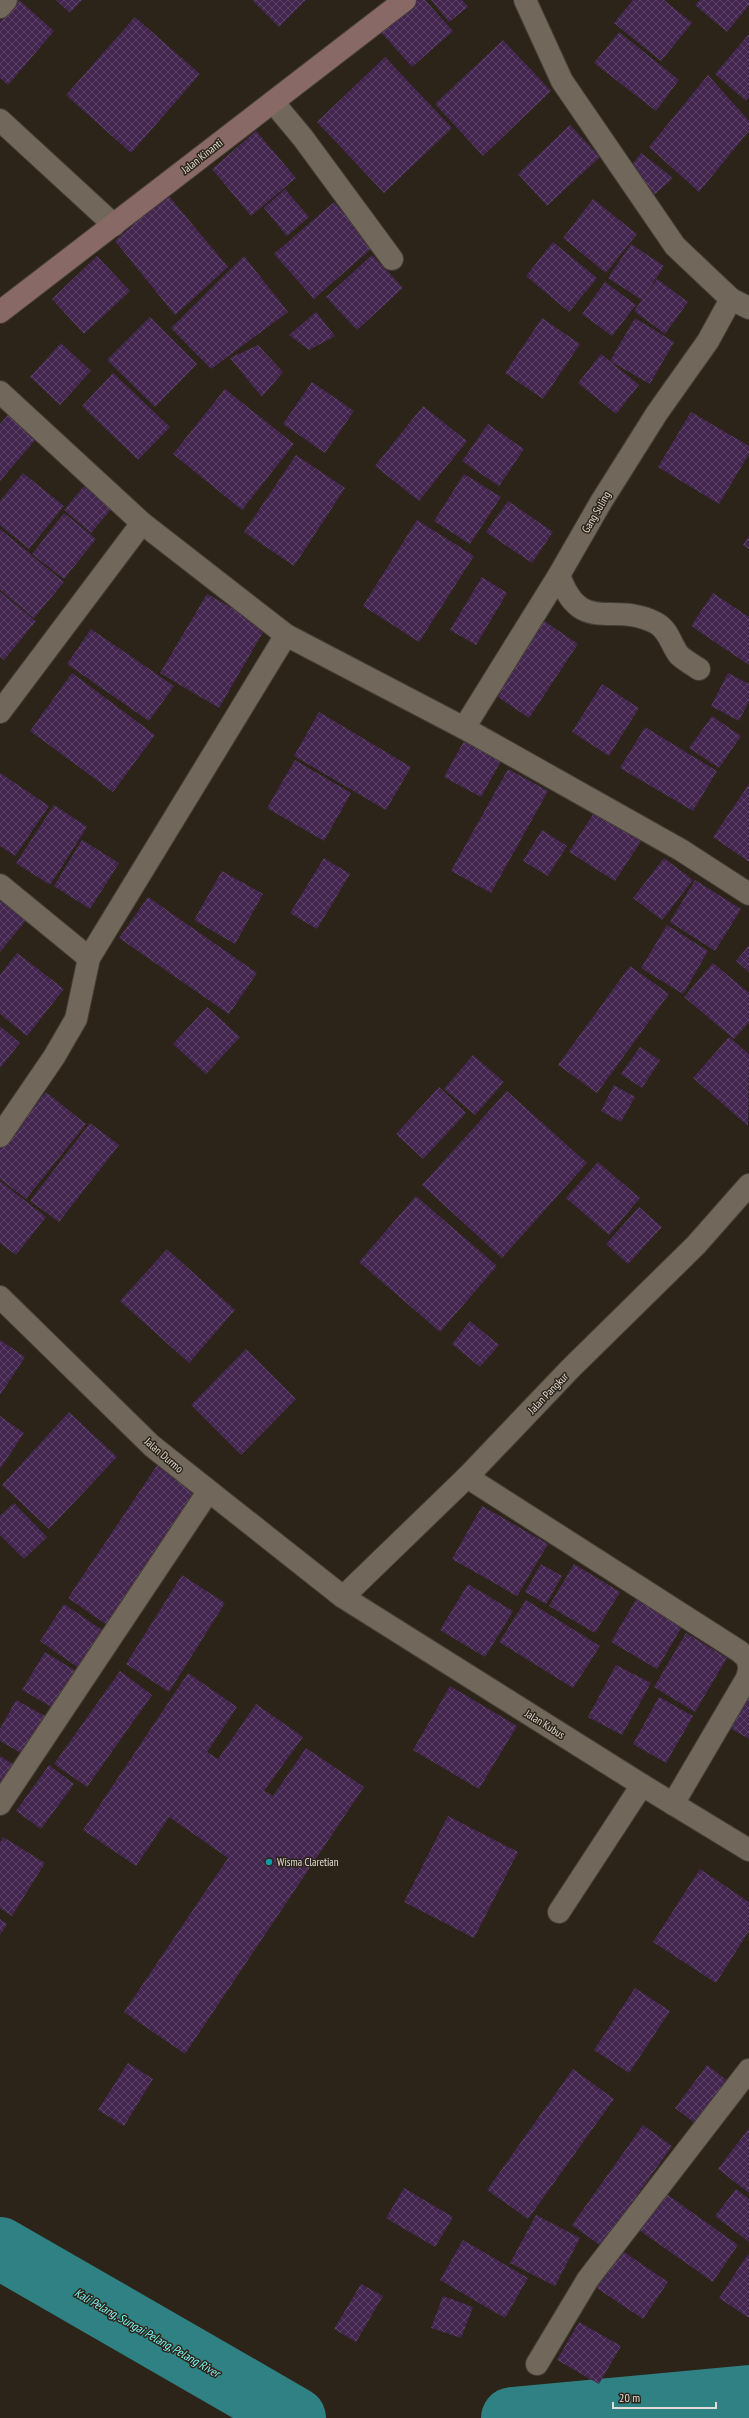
<svg xmlns="http://www.w3.org/2000/svg" width="749" height="2418" viewBox="0 0 749 2418" font-family="'PT Sans Narrow',sans-serif">
	<style>
		.lines { fill: none; stroke-linecap: round; stroke-linejoin: round }
		.river { stroke: #308183; stroke-width: 62 }
		.building { fill: url(#building-cross-hatch) }
		.street-casing { stroke: #453e36; stroke-width: 24 }
		.secondary-casing { stroke: #453e36; stroke-width: 24 }
		.street { stroke: #71685b; stroke-width: 22 }
		.secondary { stroke: #886966; stroke-width: 22 }
		.culture-dot { fill: #0f9aa8; stroke: #2c2419; stroke-width: 1.5 }
		.labels { text-anchor: middle; stroke-width: 3; stroke-linejoin: round; paint-order: stroke }
		.street-label { font-size: 11px; fill: #e0dbd4; stroke: #2c2419 }
		.poi-label { font-size: 11px; fill: #e0dbd4; stroke: #2c2419; text-anchor: start }
		.water-label { font-size: 12px; font-style: italic; fill: #7ff5f8; stroke: #2c2419 }
	</style>
	<defs>
		<pattern id="building-cross-hatch" width="8" height="8" patternUnits="userSpaceOnUse"><rect width="8" height="8" fill="#43264f"/><path d="M0 0l8 8M0 8l8-8" fill="none" stroke="#5e4567"/></pattern>
	</defs>
	<rect width="100%" height="100%" fill="#2c2419"/>
	<g class="lines">
		<g class="river">
			<path d="M 0,2248 L 295,2418"/>
			<path d="M 512,2418 L 749,2396"/>
		</g>
	</g>
	<g class="building">
		<path d="M 19,0 L 54,31 L 8,85 L 0,78 L 0,22 Z"/>
		<path d="M 56,0 L 82,0 L 70,13 Z"/>
		<path d="M 252,0 L 306,0 L 279,27 Z"/>
		<path d="M 416,0 L 425,0 L 453,31 L 412,67 L 381,32 Z"/>
		<path d="M 431,0 L 462,0 L 468,7 L 449,22 Z"/>
		<path d="M 633,0 L 664,0 L 692,23 L 661,61 L 614,23 Z"/>
		<path d="M 700,0 L 749,0 L 749,5 L 727,32 L 695,5 Z"/>
		<path d="M 135,17 L 200,74 L 131,153 L 66,95 Z"/>
		<path d="M 619,32 L 679,80 L 656,111 L 594,63 Z"/>
		<path d="M 749,34 L 749,97 L 746,101 L 715,74 Z"/>
		<path d="M 503,40 L 551,91 L 483,156 L 435,104 Z"/>
		<path d="M 385,57 L 452,128 L 384,193 L 317,122 Z"/>
		<path d="M 708,75 L 749,121 L 749,131 L 699,192 L 649,147 Z"/>
		<path d="M 570,125 L 600,157 L 547,206 L 518,174 Z"/>
		<path d="M 256,131 L 296,178 L 251,216 L 212,169 Z"/>
		<path d="M 641,153 L 673,178 L 651,198 L 629,169 Z"/>
		<path d="M 285,189 L 309,217 L 287,236 L 264,208 Z"/>
		<path d="M 167,194 L 228,267 L 175,315 L 115,241 Z"/>
		<path d="M 593,199 L 637,234 L 606,273 L 563,238 Z"/>
		<path d="M 334,202 L 373,247 L 314,299 L 274,254 Z"/>
		<path d="M 553,242 L 597,278 L 569,312 L 526,276 Z"/>
		<path d="M 631,244 L 664,266 L 642,300 L 608,278 Z"/>
		<path d="M 372,255 L 403,288 L 357,330 L 326,297 Z"/>
		<path d="M 97,256 L 130,291 L 84,334 L 52,299 Z"/>
		<path d="M 244,256 L 288,312 L 211,369 L 171,328 Z"/>
		<path d="M 657,279 L 688,302 L 665,334 L 634,311 Z"/>
		<path d="M 605,282 L 636,305 L 612,336 L 582,314 Z"/>
		<path d="M 316,312 L 335,336 L 309,350 L 289,335 Z"/>
		<path d="M 150,317 L 197,364 L 155,407 L 107,360 Z"/>
		<path d="M 542,318 L 580,344 L 543,399 L 505,373 Z"/>
		<path d="M 635,318 L 674,342 L 650,384 L 610,361 Z"/>
		<path d="M 61,343 L 91,371 L 60,405 L 30,377 Z"/>
		<path d="M 258,345 L 283,372 L 262,397 L 230,358 Z"/>
		<path d="M 601,354 L 639,385 L 616,414 L 578,383 Z"/>
		<path d="M 113,373 L 170,427 L 138,460 L 82,406 Z"/>
		<path d="M 312,382 L 354,411 L 325,453 L 283,424 Z"/>
		<path d="M 225,389 L 294,444 L 242,510 L 173,454 Z"/>
		<path d="M 423,406 L 467,441 L 419,501 L 375,466 Z"/>
		<path d="M 14,408 L 42,432 L 0,481 L 0,424 Z"/>
		<path d="M 691,412 L 749,446 L 749,454 L 719,504 L 658,467 Z"/>
		<path d="M 488,424 L 524,449 L 499,486 L 462,461 Z"/>
		<path d="M 296,455 L 345,488 L 294,566 L 244,532 Z"/>
		<path d="M 23,473 L 64,506 L 29,549 L 0,525 L 0,501 Z"/>
		<path d="M 464,474 L 501,497 L 470,544 L 434,521 Z"/>
		<path d="M 90,479 L 117,502 L 91,533 L 64,510 Z"/>
		<path d="M 508,501 L 553,532 L 532,563 L 486,532 Z"/>
		<path d="M 64,513 L 96,539 L 64,579 L 32,554 Z"/>
		<path d="M 417,520 L 474,556 L 419,642 L 363,606 Z"/>
		<path d="M 0,529 L 64,582 L 34,618 L 0,590 Z"/>
		<path d="M 749,536 L 749,549 L 743,545 Z"/>
		<path d="M 482,577 L 507,593 L 476,645 L 450,630 Z"/>
		<path d="M 0,592 L 36,621 L 4,660 L 0,657 Z"/>
		<path d="M 713,593 L 749,617 L 749,665 L 691,626 Z"/>
		<path d="M 207,594 L 266,627 L 219,708 L 160,673 Z"/>
		<path d="M 541,619 L 578,644 L 529,718 L 492,693 Z"/>
		<path d="M 91,629 L 174,686 L 149,721 L 67,664 Z"/>
		<path d="M 72,673 L 155,735 L 113,792 L 30,731 Z"/>
		<path d="M 728,673 L 749,684 L 749,701 L 739,721 L 711,706 Z"/>
		<path d="M 602,684 L 639,708 L 609,756 L 572,732 Z"/>
		<path d="M 319,712 L 411,767 L 386,810 L 294,756 Z"/>
		<path d="M 712,716 L 741,736 L 719,768 L 689,748 Z"/>
		<path d="M 645,727 L 717,771 L 693,811 L 620,768 Z"/>
		<path d="M 469,732 L 506,752 L 481,797 L 444,777 Z"/>
		<path d="M 295,760 L 351,793 L 324,841 L 267,808 Z"/>
		<path d="M 508,769 L 548,791 L 491,893 L 451,871 Z"/>
		<path d="M 0,773 L 49,806 L 15,856 L 0,846 Z"/>
		<path d="M 749,784 L 749,862 L 713,837 Z"/>
		<path d="M 54,805 L 87,827 L 50,885 L 16,863 Z"/>
		<path d="M 597,808 L 643,838 L 615,881 L 569,852 Z"/>
		<path d="M 542,830 L 567,846 L 548,876 L 523,861 Z"/>
		<path d="M 82,840 L 119,863 L 90,909 L 54,886 Z"/>
		<path d="M 324,858 L 350,874 L 317,929 L 290,913 Z"/>
		<path d="M 664,858 L 693,880 L 662,920 L 633,898 Z"/>
		<path d="M 222,871 L 263,894 L 235,944 L 194,920 Z"/>
		<path d="M 695,880 L 741,909 L 715,951 L 670,922 Z"/>
		<path d="M 0,896 L 28,918 L 0,952 Z"/>
		<path d="M 148,897 L 257,973 L 229,1014 L 119,938 Z"/>
		<path d="M 667,925 L 708,951 L 683,994 L 641,968 Z"/>
		<path d="M 749,945 L 749,972 L 736,961 Z"/>
		<path d="M 17,953 L 64,989 L 27,1036 L 0,1014 L 0,975 Z"/>
		<path d="M 713,963 L 749,993 L 749,1022 L 734,1039 L 684,997 Z"/>
		<path d="M 630,966 L 669,994 L 597,1093 L 558,1065 Z"/>
		<path d="M 207,1007 L 240,1037 L 206,1074 L 173,1044 Z"/>
		<path d="M 0,1026 L 20,1043 L 0,1068 Z"/>
		<path d="M 729,1037 L 749,1054 L 748,1126 L 693,1078 Z"/>
		<path d="M 640,1047 L 660,1060 L 642,1088 L 621,1074 Z"/>
		<path d="M 473,1055 L 504,1082 L 475,1115 L 444,1089 Z"/>
		<path d="M 614,1085 L 635,1097 L 621,1122 L 601,1111 Z"/>
		<path d="M 439,1087 L 466,1113 L 423,1159 L 396,1134 Z"/>
		<path d="M 507,1091 L 587,1163 L 502,1258 L 422,1185 Z"/>
		<path d="M 46,1092 L 86,1124 L 26,1199 L 0,1179 L 0,1149 Z"/>
		<path d="M 90,1123 L 119,1145 L 59,1222 L 30,1201 Z"/>
		<path d="M 598,1162 L 640,1198 L 609,1235 L 566,1198 Z"/>
		<path d="M 0,1181 L 46,1217 L 16,1255 L 0,1243 Z"/>
		<path d="M 416,1196 L 497,1266 L 440,1332 L 359,1262 Z"/>
		<path d="M 639,1207 L 662,1227 L 628,1264 L 606,1244 Z"/>
		<path d="M 167,1249 L 235,1310 L 189,1363 L 120,1301 Z"/>
		<path d="M 470,1321 L 499,1345 L 480,1367 L 452,1344 Z"/>
		<path d="M 0,1340 L 25,1357 L 0,1395 Z"/>
		<path d="M 246,1349 L 296,1399 L 241,1455 L 191,1405 Z"/>
		<path d="M 69,1412 L 117,1457 L 49,1529 L 2,1485 Z"/>
		<path d="M 0,1416 L 24,1433 L 0,1469 Z"/>
		<path d="M 160,1461 L 206,1492 L 113,1629 L 68,1598 Z"/>
		<path d="M 14,1503 L 47,1537 L 24,1559 L 0,1535 L 0,1516 Z"/>
		<path d="M 482,1506 L 548,1544 L 517,1596 L 452,1559 Z"/>
		<path d="M 541,1564 L 562,1576 L 546,1604 L 525,1592 Z"/>
		<path d="M 574,1564 L 620,1592 L 595,1633 L 549,1606 Z"/>
		<path d="M 182,1575 L 225,1603 L 169,1692 L 126,1664 Z"/>
		<path d="M 468,1584 L 513,1611 L 485,1657 L 440,1630 Z"/>
		<path d="M 637,1598 L 683,1625 L 657,1669 L 611,1642 Z"/>
		<path d="M 526,1600 L 600,1646 L 573,1688 L 499,1642 Z"/>
		<path d="M 64,1604 L 108,1634 L 83,1671 L 40,1641 Z"/>
		<path d="M 686,1633 L 727,1658 L 695,1712 L 654,1687 Z"/>
		<path d="M 45,1652 L 79,1673 L 57,1710 L 22,1690 Z"/>
		<path d="M 616,1665 L 651,1683 L 622,1735 L 588,1717 Z"/>
		<path d="M 120,1671 L 152,1695 L 87,1787 L 54,1764 Z"/>
		<path d="M 188,1673 L 237,1707 L 207,1752 L 218,1759 L 256,1704 L 303,1737 L 264,1791 L 273,1796 L 306,1748 L 364,1787 L 185,2054 L 124,2012 L 228,1858 L 169,1817 L 136,1866 L 83,1830 Z"/>
		<path d="M 450,1686 L 517,1726 L 479,1789 L 413,1750 Z"/>
		<path d="M 749,1691 L 749,1739 L 728,1727 Z"/>
		<path d="M 659,1697 L 693,1716 L 666,1763 L 633,1744 Z"/>
		<path d="M 16,1700 L 47,1717 L 26,1756 L 0,1741 L 0,1729 Z"/>
		<path d="M 0,1756 L 14,1765 L 0,1789 Z"/>
		<path d="M 49,1765 L 74,1784 L 41,1829 L 16,1811 Z"/>
		<path d="M 448,1816 L 518,1852 L 474,1938 L 404,1902 Z"/>
		<path d="M 3,1837 L 45,1863 L 12,1916 L 0,1908 L 0,1843 Z"/>
		<path d="M 700,1869 L 749,1902 L 749,1931 L 716,1983 L 653,1942 Z"/>
		<path d="M 0,1919 L 7,1924 L 0,1935 Z"/>
		<path d="M 635,1988 L 670,2011 L 629,2073 L 594,2050 Z"/>
		<path d="M 128,2063 L 153,2079 L 124,2126 L 98,2110 Z"/>
		<path d="M 707,2065 L 729,2082 L 697,2125 L 675,2108 Z"/>
		<path d="M 573,2069 L 614,2099 L 528,2219 L 487,2190 Z"/>
		<path d="M 643,2125 L 672,2146 L 601,2246 L 572,2225 Z"/>
		<path d="M 749,2128 L 749,2193 L 718,2169 Z"/>
		<path d="M 404,2188 L 453,2217 L 435,2247 L 386,2218 Z"/>
		<path d="M 736,2189 L 749,2199 L 749,2242 L 715,2216 Z"/>
		<path d="M 665,2193 L 738,2245 L 713,2282 L 639,2230 Z"/>
		<path d="M 536,2215 L 580,2238 L 555,2286 L 510,2263 Z"/>
		<path d="M 463,2240 L 528,2278 L 505,2318 L 440,2280 Z"/>
		<path d="M 621,2250 L 668,2282 L 643,2319 L 595,2287 Z"/>
		<path d="M 748,2254 L 749,2255 L 749,2318 L 719,2298 Z"/>
		<path d="M 361,2284 L 383,2296 L 356,2342 L 334,2329 Z"/>
		<path d="M 443,2296 L 473,2307 L 461,2338 L 431,2328 Z"/>
		<path d="M 579,2322 L 621,2346 L 599,2384 L 557,2360 Z"/>
	</g>
	<g class="lines">
		<defs>
			<g id="street">
				<path d="M 525,0 L 562,81 L 675,246 L 731,299 L 749,308"/>
				<path d="M 0,7 L 6,0"/>
				<path d="M 273,102 L 303,138 L 392,259"/>
				<path d="M 0,120 L 114,225"/>
				<path d="M 0,392 L 142,523 L 286,635 L 464,728 L 681,850 L 749,894"/>
				<path d="M 559,575 C 581,637 613,600 656,623 C 669,630 671,645 679,655 C 684,660 693,665 699,669"/>
				<path d="M 0,712 L 142,523"/>
				<path d="M 464,728 L 559,575 L 601,502 L 657,413 L 708,341 L 731,299"/>
				<path d="M 0,885 L 89,958"/>
				<path d="M 0,1136 L 54,1057 L 76,1019 L 89,958 L 286,635"/>
				<path d="M 0,1297 L 152,1446 L 343,1597 L 642,1785 L 749,1850"/>
				<path d="M 467,1477 L 739,1651 L 747,1658 L 749,1666"/>
				<path d="M 343,1597 L 467,1477 L 570,1369 L 696,1245 L 749,1185"/>
				<path d="M 0,1804 L 208,1492"/>
				<path d="M 673,1804 L 747,1678 L 749,1670"/>
				<path d="M 559,1912 L 642,1785"/>
				<path d="M 537,2364 L 588,2279 L 749,2070"/>
			</g>
			<path id="secondary" d="M 0,312 L 405,0"/>
		</defs>
		<use href="#street" class="street-casing"/>
		<use href="#secondary" class="secondary-casing"/>
		<use href="#street" class="street"/>
		<use href="#secondary" class="secondary"/>
	</g>
	<circle class="culture-dot" cx="269" cy="1862" r="4"/>
	<g class="labels">
		<g class="street-label">
			<text transform="translate(202 156) rotate(-38)" y="4">Jalan Kinanti</text>
			<text transform="translate(596 512) rotate(-60)" y="4">Gang Suling</text>
			<text transform="translate(548 1393) rotate(-46)" y="4">Jalan Pangkur</text>
			<text transform="translate(164 1455) rotate(41)" y="4">Jalan Durmo</text>
			<text transform="translate(545 1724) rotate(32)" y="4">Jalan Kubus</text>
		</g>
		<g class="poi-label">
			<text x="277" y="1866">Wisma Claretian</text>
		</g>
		<g class="water-label">
			<text transform="translate(147 2333) rotate(30)" y="4">Kali Pelang, Sungai Pelang, Pelang River</text>
		</g>
	</g>
	<path d="M613 2402v6h103v-6" fill="none" stroke="#e0dbd4" stroke-width="2"/>
	<text x="619" y="2402" font-size="12" fill="#e0dbd4" stroke="#2c2419" stroke-width="3" paint-order="stroke">20 m</text>
</svg>
